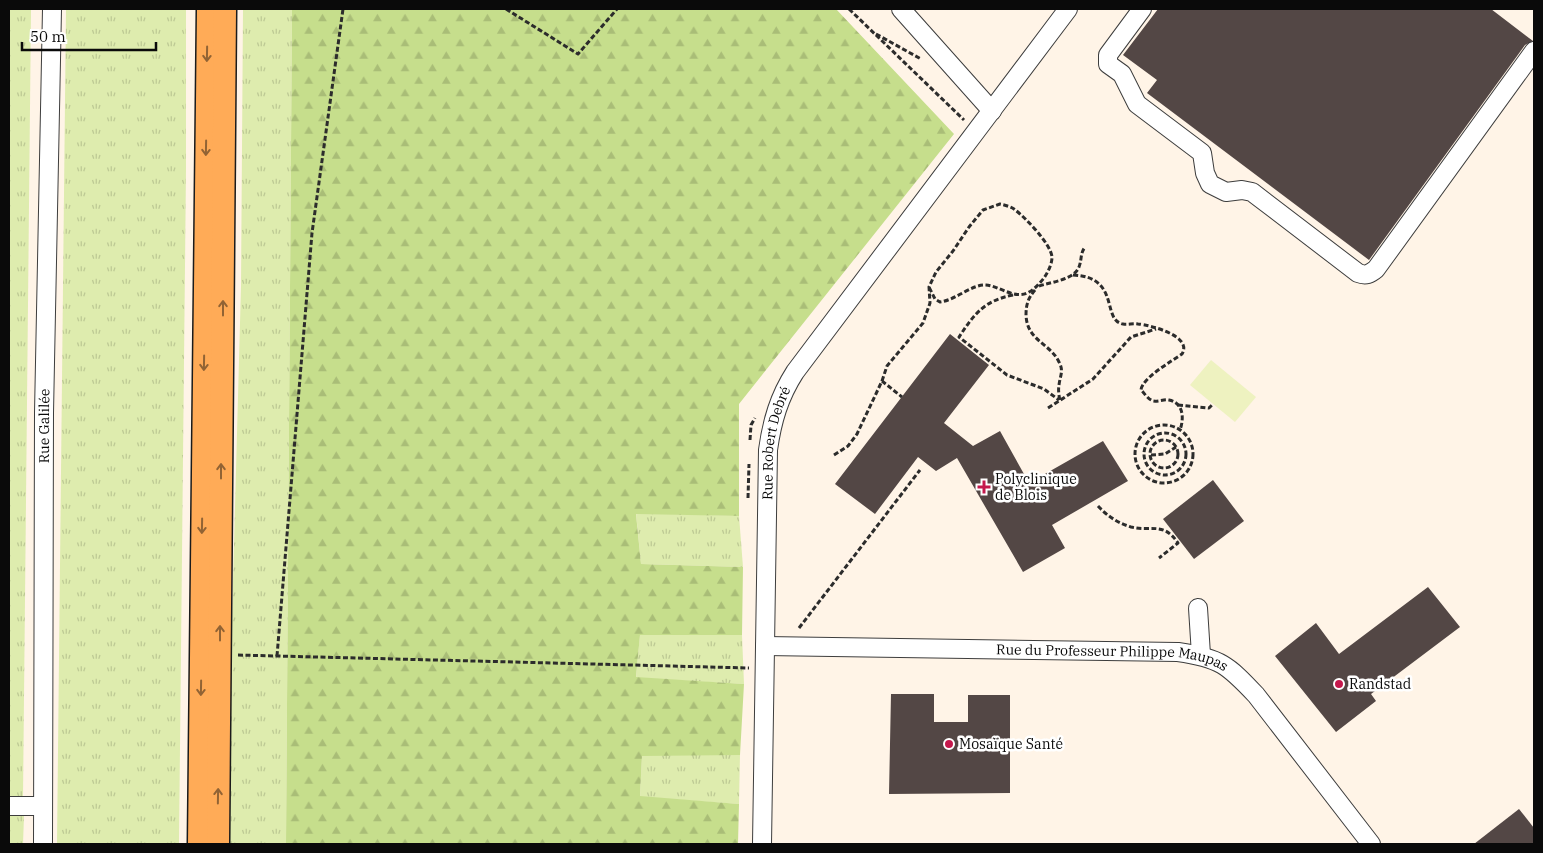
<svg xmlns="http://www.w3.org/2000/svg" width="1543" height="853" viewBox="0 0 1543 853" font-family="'IBM Plex Serif',serif">
	<style>
		.grass { fill: url(#grass-tufts) }
		.forest { fill: url(#forest-firs) }
		.pitch { fill: #eef2c0 }
		.building { fill: #534745 }
		.lines { fill: none; stroke-linecap: round; stroke-linejoin: round }
		.minor-casing { stroke: #3d3d3d; stroke-width: 20 }
		.major-casing { stroke: #1b1b1b; stroke-width: 25 }
		.path { stroke: #2c2c2c; stroke-width: 3; stroke-dasharray: 5 2.5; stroke-linecap: butt }
		.minor { stroke: #fff; stroke-width: 18 }
		.major { stroke: #ffab57; stroke-width: 22 }
		.oneway { stroke: #916334 }
		.poi-dot { fill: #c4184c; stroke: #fff; stroke-width: 2 }
		.labels { text-anchor: middle; stroke-width: 5; stroke-linejoin: round; paint-order: stroke }
		.street-label { font-size: 14px; fill: #0a0a0a; stroke: #fff }
		.poi-label { font-size: 14px; fill: #0a0a0a; stroke: #fff; text-anchor: start }
	</style>
	<defs>
		<pattern id="grass-tufts" width="24" height="20" patternUnits="userSpaceOnUse" patternTransform="scale(1.25)"><rect width="24" height="20" fill="#deecae"/><path d="M3 7l-1-3M5 7V3M7 7l1-3M15 17l-1-3M17 17v-4M19 17l1-3" fill="none" stroke="#bdc994"/></pattern>
		<pattern id="forest-firs" width="22" height="20" patternUnits="userSpaceOnUse" patternTransform="scale(1.25)"><rect width="22" height="20" fill="#c6de8c"/><path d="M5 1l3.5 6h-7zM16 11l3.5 6h-7z" fill="#a9bd77"/></pattern>
	</defs>
	<rect width="100%" height="100%" fill="#fff4e7"/>
	<g class="grass">
		<path d="M 9,9 L 31,9 L 23,797 L 9,797 Z"/>
		<path d="M 66,9 L 186,9 L 186,169 L 179,844 L 57,844 Z"/>
		<path d="M 243,9 L 292,9 L 286,844 L 228,844 L 227,803 L 241,286 Z"/>
		<path d="M 636,513 L 739,516 L 743,567 L 641,564 Z"/>
		<path d="M 640,634 L 742,635 L 744,684 L 636,678 Z"/>
		<path d="M 642,755 L 740,755 L 739,804 L 640,797 Z"/>
		<path d="M 9,815 L 24,816 L 23,844 L 9,844 Z"/>
	</g>
	<path class="forest" d="M 292,9 L 836,9 L 954,134 L 739,404 L 739,516 L 636,514 L 641,564 L 743,567 L 742,635 L 640,635 L 636,677 L 744,684 L 740,755 L 642,756 L 640,796 L 739,804 L 738,844 L 286,844 Z"/>
	<path class="pitch" d="M 1211,360 L 1256,397 L 1235,422 L 1190,385 Z"/>
	<g class="building">
		<path d="M 1158,9 L 1491,9 L 1533,41 L 1525,45 L 1369,260 L 1147,93 L 1157,80 L 1123,55 Z"/>
		<path d="M 950,334 L 989,365 L 944,423 L 973,446 L 1000,431 L 1029,483 L 1103,441 L 1128,481 L 1052,525 L 1065,548 L 1023,572 L 957,458 L 936,471 L 918,457 L 875,514 L 835,484 Z"/>
		<path d="M 1213,480 L 1244,521 L 1194,559 L 1163,519 Z"/>
		<path d="M 1428,587 L 1460,627 L 1371,694 L 1376,701 L 1336,732 L 1275,656 L 1316,623 L 1339,654 Z"/>
		<path d="M 891,694 L 934,694 L 934,722 L 968,722 L 968,695 L 1010,695 L 1010,793 L 889,794 Z"/>
		<path d="M 1519,809 L 1534,828 L 1534,844 L 1474,844 Z"/>
	</g>
	<g class="lines">
		<defs>
			<g id="minor">
				<path d="M 901,9 L 992,111"/>
				<path d="M 1142,9 L 1108,55 L 1108,64 L 1122,74 L 1137,104 L 1202,153 L 1205,173 L 1210,184 L 1226,192 L 1242,190 L 1252,192 L 1358,273 C 1366,276 1370,274 1376,269 L 1534,51"/>
				<path d="M 1198,608 L 1201,655"/>
				<path id="s1" d="M 765,646 L 1178,652 C 1220,658 1228,665 1256,695 L 1371,844"/>
				<path d="M 9,806 L 43,806"/>
				<path id="s2" d="M 43,844 L 44,413 L 52,9"/>
				<path id="s3" d="M 762,844 L 768,450 C 772,421 779,397 795,372 L 1068,9"/>
			</g>
			<g id="major">
				<path d="M 199,844 L 208,9"/>
				<path d="M 218,844 L 225,9"/>
			</g>
		</defs>
		<use href="#minor" class="minor-casing"/>
		<use href="#major" class="major-casing"/>
		<g class="path">
			<path d="M 506,9 L 578,54 L 617,9"/>
			<path d="M 849,9 L 964,120"/>
			<path d="M 876,34 L 921,59"/>
			<path d="M 1073,275 C 1121,277 1101,320 1123,324 C 1128,325 1133,323 1138,324 C 1150,325 1193,336 1182,354 C 1172,361 1142,378 1141,390 C 1145,394 1148,399 1153,401 C 1158,402 1164,399 1169,400 C 1184,403 1184,419 1180,430"/>
			<path d="M 1039,286 C 1051,282 1074,280 1079,267 C 1082,259 1080,254 1085,247"/>
			<path d="M 1035,290 C 1028,298 1026,305 1026,315 C 1027,341 1050,343 1059,362 C 1064,371 1060,376 1059,385 C 1058,390 1059,396 1060,401"/>
			<path d="M 1013,295 C 984,301 975,313 959,337 L 1007,375 L 1044,389 L 1059,400"/>
			<path d="M 882,381 L 887,366 L 923,323 L 930,303 L 929,287 L 936,272 L 953,251 L 969,227 L 983,210 L 1000,204 C 1005,205 1011,207 1014,209 C 1025,217 1051,244 1052,257 C 1052,264 1048,272 1044,278 C 1039,284 1034,290 1027,293 C 1014,299 999,286 986,285 C 972,284 956,300 940,302 L 935,299 L 929,287"/>
			<path d="M 1178,405 L 1209,408 L 1213,404"/>
			<path d="M 1048,408 L 1093,379 L 1131,337 L 1156,329"/>
			<circle cx="1164" cy="454" r="29"/>
			<circle cx="1165" cy="454" r="21"/>
			<path d="M 750,440 L 751,425 L 755,418"/>
			<circle cx="1164" cy="454" r="14"/>
			<path d="M 834,455 L 848,446 L 857,434 L 882,381 L 902,397"/>
			<path d="M 1151,455 L 1165,454 L 1176,447"/>
			<path d="M 748,498 L 749,464"/>
			<path d="M 1098,506 C 1107,516 1118,523 1131,527 C 1151,532 1163,521 1178,543 L 1159,558"/>
			<path d="M 799,628 L 920,470"/>
			<path d="M 238,655 L 749,668"/>
			<path d="M 277,656 L 312,233 L 343,9"/>
		</g>
		<use href="#minor" class="minor"/>
		<use href="#major" class="major"/>
	</g>
	<defs><path id="oneway-shaft" d="M-6 0H5M1.5-3L5.5 0L1.5 3" fill="none" stroke-width="1.6" stroke-linecap="round" stroke-linejoin="round" transform="scale(1.25)"/></defs>
	<g class="oneway">
		<use href="#oneway-shaft" transform="translate(207 54) rotate(91)"/>
		<use href="#oneway-shaft" transform="translate(206 148) rotate(91)"/>
		<use href="#oneway-shaft" transform="translate(223 308) rotate(-90)"/>
		<use href="#oneway-shaft" transform="translate(204 363) rotate(91)"/>
		<use href="#oneway-shaft" transform="translate(221 471) rotate(-90)"/>
		<use href="#oneway-shaft" transform="translate(202 526) rotate(91)"/>
		<use href="#oneway-shaft" transform="translate(220 633) rotate(-90)"/>
		<use href="#oneway-shaft" transform="translate(201 688) rotate(91)"/>
		<use href="#oneway-shaft" transform="translate(218 796) rotate(-89)"/>
	</g>
	<g class="poi-dot">
		<path d="M981.5 479.5h5v5h5v5h-5v5h-5v-5h-5v-5h5z"/>
		<circle cx="1339" cy="684" r="5"/>
		<circle cx="949" cy="744" r="5"/>
	</g>
	<g class="labels">
		<g class="street-label">
			<text dy="5" stroke="none"><textPath href="#s2" startOffset="418">Rue Galilée</textPath></text>
			<text dy="5" stroke="none"><textPath href="#s3" startOffset="402">Rue Robert Debré</textPath></text>
			<text dy="5" stroke="none"><textPath href="#s1" startOffset="348">Rue du Professeur Philippe Maupas</textPath></text>
		</g>
		<g class="poi-label">
			<text x="995" y="484">Polyclinique<tspan x="995" dy="16">de Blois</tspan></text>
			<text x="1349" y="689">Randstad</text>
			<text x="959" y="749">Mosaïque Santé</text>
		</g>
	</g>
	<rect width="1543" height="853" fill="none" stroke="#0a0a0a" stroke-width="20"/>
	<path d="M22 42v8h134v-8" fill="none" stroke="#0a0a0a" stroke-width="2.5"/>
	<text x="30" y="42" font-size="15" fill="#0a0a0a" stroke="#ffffff" stroke-width="4" paint-order="stroke">50 m</text>
</svg>
